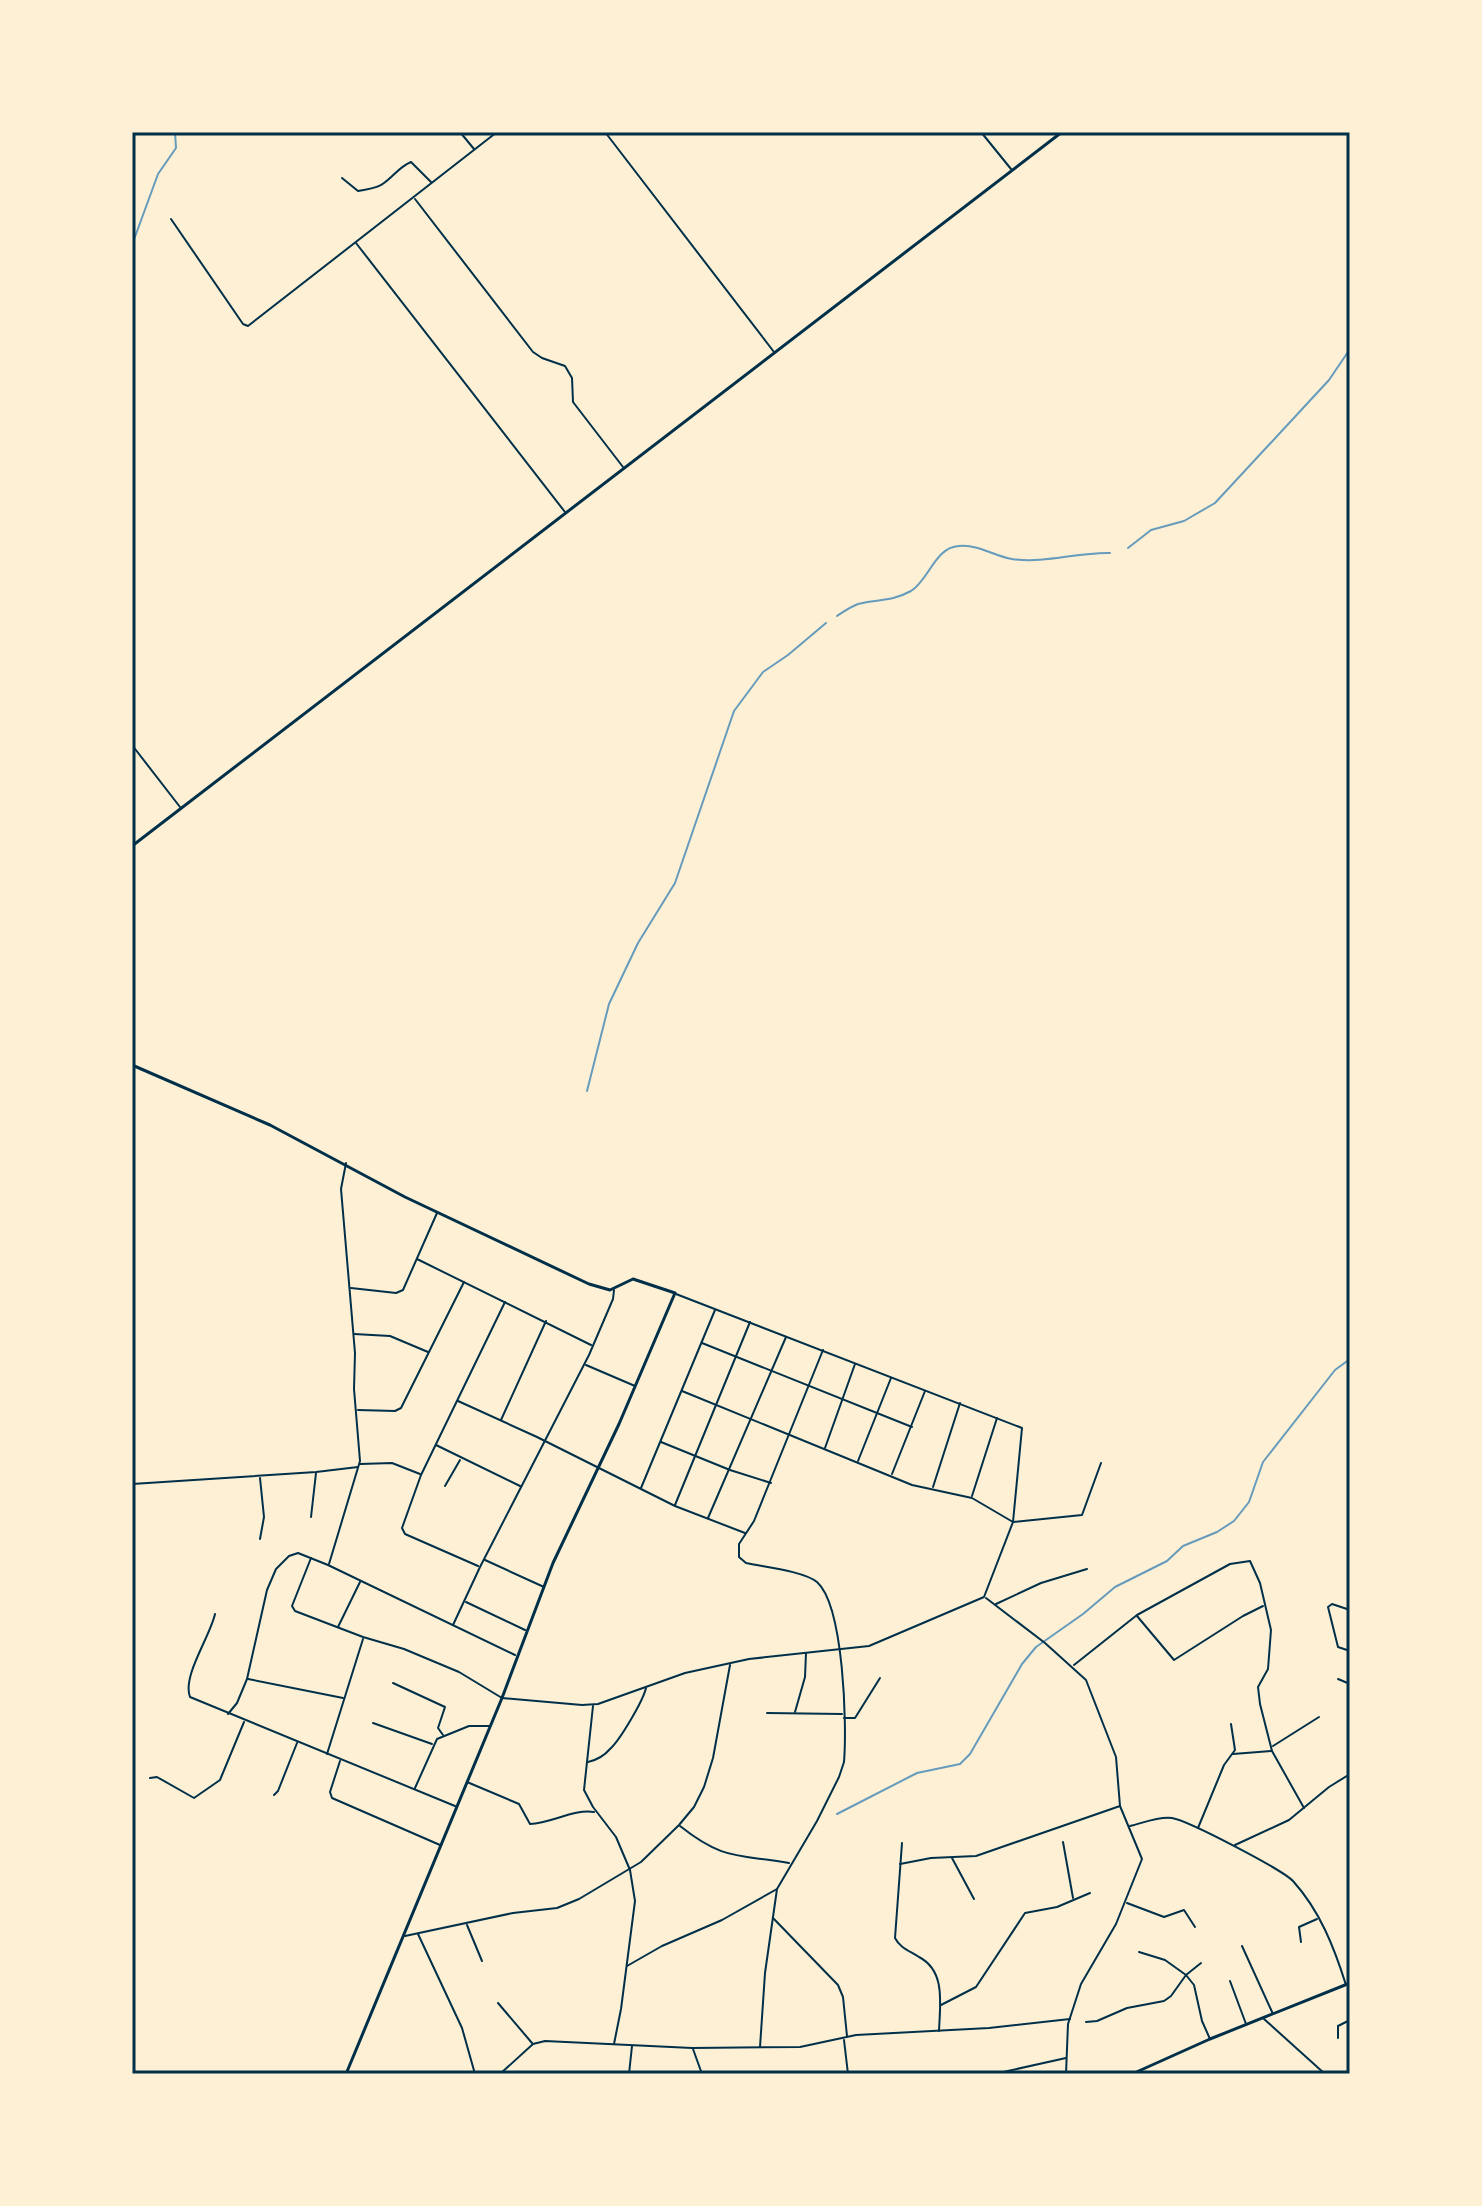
<svg xmlns="http://www.w3.org/2000/svg" width="1482" height="2206" viewBox="0 0 1482 2206" font-family="Figtree,sans-serif">
	<style>
		.lines { fill: none; stroke-linecap: round; stroke-linejoin: round }
		.stream { stroke: #669bbc; stroke-width: 2 }
		.minor { stroke: #003049; stroke-width: 2 }
		.tertiary { stroke: #003049; stroke-width: 3 }
		.secondary { stroke: #003049; stroke-width: 3 }
		.neatline { fill: none; stroke: #003049; stroke-width: 3 }
	</style>
	<rect width="100%" height="100%" fill="#fdf0d5"/>
	<g class="lines">
		<g class="stream">
			<path d="M 132,245 L 158,174 L 176,148 L 175,132"/>
			<path d="M 1128,548 L 1151,530 L 1184,521 L 1215,503 L 1329,380 L 1350,349"/>
			<path d="M 837,616 C 843,612 850,607 858,604 C 877,599 891,602 911,591 C 929,580 935,547 959,546 C 978,544 994,556 1012,559 C 1045,564 1077,552 1110,553"/>
			<path d="M 587,1091 L 609,1004 L 638,943 L 675,883 L 734,711 L 763,672 L 788,655 L 826,623"/>
			<path d="M 837,1814 L 917,1773 L 960,1764 L 970,1754 L 1022,1664 L 1036,1647 L 1083,1614 L 1115,1587 L 1167,1561 L 1183,1546 L 1217,1532 L 1234,1521 L 1249,1502 L 1263,1462 L 1335,1370 L 1350,1359"/>
		</g>
		<g class="minor">
			<path d="M 460,132 L 474,149"/>
			<path d="M 605,132 L 774,352"/>
			<path d="M 981,132 L 1011,169"/>
			<path d="M 342,178 L 358,191 C 366,189 377,189 384,183 C 394,176 399,167 411,162 L 431,182"/>
			<path d="M 415,199 L 533,352 L 542,358 L 565,366 L 572,378 L 573,402 L 623,467"/>
			<path d="M 171,219 L 243,324 L 248,326 L 497,132"/>
			<path d="M 356,243 L 565,512"/>
			<path d="M 132,745 L 180,807"/>
			<path d="M 417,1259 L 591,1345"/>
			<path d="M 351,1288 L 396,1293 L 403,1290 L 437,1213"/>
			<path d="M 354,1334 L 390,1336 L 428,1352"/>
			<path d="M 702,1343 L 912,1427"/>
			<path d="M 586,1365 L 635,1386"/>
			<path d="M 682,1391 L 912,1485 L 972,1498 L 1013,1522 L 1082,1515 L 1101,1463"/>
			<path d="M 458,1401 L 537,1437 L 675,1506 L 745,1533"/>
			<path d="M 358,1410 L 395,1411 L 401,1408 L 464,1282"/>
			<path d="M 501,1420 L 546,1321"/>
			<path d="M 661,1442 L 730,1470 L 771,1483"/>
			<path d="M 436,1445 L 520,1486"/>
			<path d="M 825,1448 L 855,1364"/>
			<path d="M 858,1461 L 891,1378"/>
			<path d="M 360,1464 L 392,1463 L 420,1474"/>
			<path d="M 892,1474 L 925,1391"/>
			<path d="M 132,1484 L 316,1472 L 358,1467"/>
			<path d="M 445,1486 L 460,1460"/>
			<path d="M 933,1487 L 960,1403"/>
			<path d="M 641,1488 L 715,1310"/>
			<path d="M 972,1496 L 997,1418"/>
			<path d="M 675,1505 L 750,1322"/>
			<path d="M 311,1517 L 316,1473"/>
			<path d="M 708,1518 L 786,1337"/>
			<path d="M 260,1539 L 264,1517 L 260,1478"/>
			<path d="M 311,1558 L 292,1606 L 295,1611 L 363,1637 L 404,1649 L 459,1672 L 502,1698 L 582,1705 L 598,1704 L 685,1673 L 749,1659 L 869,1646 L 984,1597 L 1013,1522 L 1022,1428 L 676,1294"/>
			<path d="M 485,1560 L 544,1587"/>
			<path d="M 329,1564 L 360,1461 L 354,1389 L 355,1353 L 341,1189 L 346,1163"/>
			<path d="M 478,1566 L 405,1534 L 402,1528 L 421,1475 L 505,1302"/>
			<path d="M 986,1598 L 1045,1643 L 1086,1680 L 1116,1757 L 1120,1806 L 1142,1859 L 1116,1924 L 1081,1984 L 1068,2024 L 1066,2074"/>
			<path d="M 466,1602 L 525,1630"/>
			<path d="M 996,1604 L 1041,1583 L 1087,1569"/>
			<path d="M 1350,1610 L 1332,1604 L 1328,1607 L 1338,1647 L 1350,1651"/>
			<path d="M 215,1614 C 210,1637 182,1676 190,1697 L 455,1806"/>
			<path d="M 1137,1616 L 1174,1660 L 1243,1616 L 1263,1606"/>
			<path d="M 453,1625 L 480,1567 L 589,1355 L 613,1299 L 614,1290"/>
			<path d="M 338,1627 L 360,1582"/>
			<path d="M 1074,1665 L 1137,1615 L 1230,1564 L 1250,1561 L 1260,1583 L 1271,1630 L 1268,1669 L 1258,1687 L 1260,1704 L 1272,1751 L 1304,1808"/>
			<path d="M 248,1679 L 343,1698"/>
			<path d="M 1338,1679 L 1350,1684"/>
			<path d="M 393,1683 L 445,1707 L 438,1728 L 443,1735"/>
			<path d="M 593,1706 L 584,1790 L 593,1807 L 616,1837 L 630,1870 L 635,1901 L 621,2009 L 614,2044"/>
			<path d="M 795,1712 L 805,1677 L 806,1653"/>
			<path d="M 767,1713 L 842,1714"/>
			<path d="M 228,1714 L 237,1703 L 247,1679 L 267,1590 L 276,1569 L 289,1556 L 298,1553 L 328,1565 L 515,1655"/>
			<path d="M 844,1718 L 855,1718 L 880,1678"/>
			<path d="M 373,1723 L 432,1744"/>
			<path d="M 1273,1746 L 1319,1717"/>
			<path d="M 327,1754 L 363,1639"/>
			<path d="M 1233,1754 L 1271,1751"/>
			<path d="M 340,1761 L 330,1792 L 332,1798 L 440,1845"/>
			<path d="M 588,1762 C 597,1760 604,1756 610,1749 C 620,1740 643,1701 646,1688"/>
			<path d="M 150,1778 L 157,1777 L 194,1798 L 220,1780 L 244,1722"/>
			<path d="M 467,1782 L 519,1804 L 530,1824 C 552,1823 573,1809 594,1812"/>
			<path d="M 415,1788 L 437,1739 L 469,1726 L 489,1726"/>
			<path d="M 274,1795 L 278,1791 L 297,1743"/>
			<path d="M 680,1826 C 724,1861 738,1854 789,1863"/>
			<path d="M 1130,1826 C 1143,1823 1159,1816 1172,1818 C 1189,1821 1281,1869 1293,1881 C 1320,1911 1334,1947 1346,1985"/>
			<path d="M 1198,1828 L 1224,1765 L 1235,1750 L 1231,1724"/>
			<path d="M 1063,1842 L 1073,1898"/>
			<path d="M 902,1843 L 895,1938 C 900,1948 910,1951 919,1957 C 946,1971 940,2004 939,2031"/>
			<path d="M 1235,1845 L 1289,1820 L 1329,1787 L 1350,1774"/>
			<path d="M 952,1858 L 974,1899"/>
			<path d="M 900,1864 L 931,1858 L 976,1856 L 1120,1806"/>
			<path d="M 1127,1903 L 1164,1917 L 1184,1910 L 1195,1927"/>
			<path d="M 773,1918 L 838,1985 L 843,1997 L 847,2036"/>
			<path d="M 467,1925 L 482,1961"/>
			<path d="M 418,1934 L 462,2028 L 475,2074"/>
			<path d="M 405,1936 L 513,1913 L 557,1908 L 579,1899 L 641,1862 L 679,1825 L 694,1807 L 704,1787 L 713,1758 L 730,1665"/>
			<path d="M 1301,1942 L 1299,1927 L 1317,1919"/>
			<path d="M 1242,1946 L 1273,2014"/>
			<path d="M 1139,1952 L 1165,1960 L 1186,1975 L 1194,1985 L 1202,2021 L 1210,2039"/>
			<path d="M 627,1966 L 662,1946 L 722,1920 L 777,1889"/>
			<path d="M 1230,1981 L 1246,2024"/>
			<path d="M 498,2003 L 532,2043"/>
			<path d="M 941,2005 L 976,1987 L 1025,1913 L 1057,1907 L 1090,1893"/>
			<path d="M 1264,2019 L 1325,2074"/>
			<path d="M 1086,2022 L 1097,2021 L 1127,2008 L 1164,2001 L 1171,1996 L 1186,1975 L 1201,1963"/>
			<path d="M 1338,2038 L 1338,2026 L 1350,2020"/>
			<path d="M 844,2040 L 848,2074"/>
			<path d="M 760,2047 L 765,1973 L 777,1889 L 817,1821 L 839,1777 L 844,1762 C 847,1726 844,1606 817,1582 C 803,1571 764,1567 746,1563 L 739,1557 L 739,1544 L 754,1521 L 823,1350"/>
			<path d="M 693,2049 L 702,2074"/>
			<path d="M 500,2074 L 533,2044 L 545,2041 L 692,2048 L 800,2047 L 856,2035 L 989,2028 L 1070,2019"/>
			<path d="M 629,2074 L 632,2046"/>
			<path d="M 994,2074 L 1066,2058"/>
		</g>
		<g class="tertiary">
			<path d="M 132,1065 L 270,1125 L 405,1197 L 589,1284 L 610,1290 L 633,1279 L 675,1293 L 619,1424 L 553,1563 L 502,1698 L 346,2074"/>
			<path d="M 1132,2074 L 1210,2039 L 1350,1983"/>
		</g>
		<path class="secondary" d="M 132,846 L 1062,132"/>
	</g>
	<rect width="1482" height="2206" fill="none" stroke="#fdf0d5" stroke-width="268"/>
	<rect x="134" y="134" width="1214" height="1938" class="neatline"/>
</svg>
